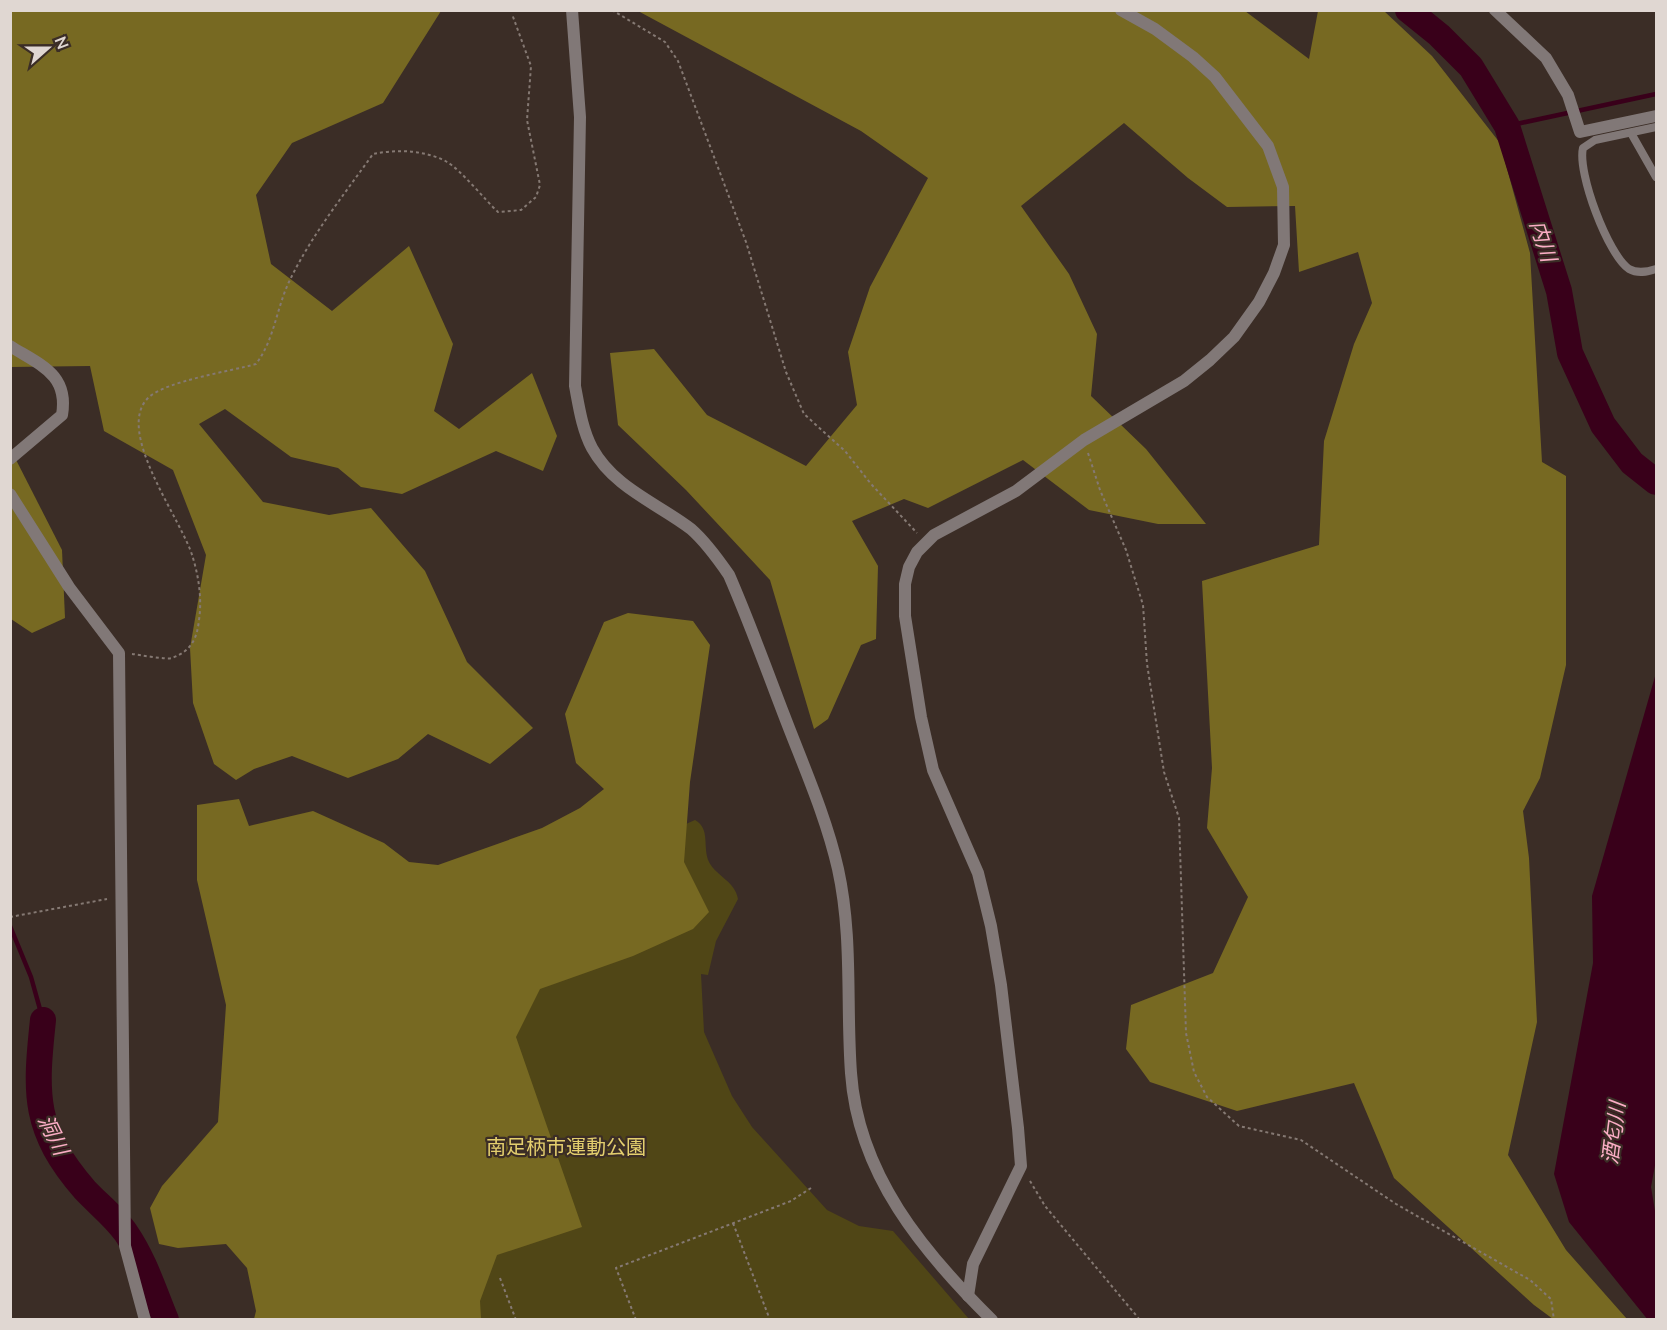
<svg xmlns="http://www.w3.org/2000/svg" width="1667" height="1330" viewBox="0 0 1667 1330" font-family="'Nunito Sans','Noto Sans JP',sans-serif">
	<style>
		.green { fill: #504616 }
		.forest { fill: #776922 }
		.water { fill: #39001a }
		.lines { fill: none; stroke-linecap: round; stroke-linejoin: round }
		.stream { stroke: #39001a; stroke-width: 4.5 }
		.river { stroke: #39001a; stroke-width: 26 }
		.path { stroke: #857973; stroke-width: 2; stroke-dasharray: 3 3; stroke-linecap: butt }
		.service { stroke: #817877; stroke-width: 8 }
		.minor { stroke: #817877; stroke-width: 12 }
		.tertiary { stroke: #817877; stroke-width: 12 }
		.labels { text-anchor: middle; stroke-width: 4.5; stroke-linejoin: round; paint-order: stroke }
		.park-label { font-size: 20px; fill: #e4cf6e; stroke: #3b2d26 }
		.water-label { font-size: 21px; font-style: italic; fill: #fbadc5; stroke: #3b2d26 }
	</style>
	<rect width="100%" height="100%" fill="#3b2d26"/>
	<path class="green" d="M 695,820 C 711,829 702,847 709,862 C 717,877 735,881 738,899 L 716,941 L 708,975 L 701,974 L 704,1032 L 732,1096 L 752,1127 L 827,1210 L 859,1226 L 893,1231 L 969,1319 L 396,1319 L 365,1077 L 659,836 Z"/>
	<g class="forest">
		<path d="M 10,11 L 441,11 L 383,103 L 292,143 L 256,195 L 271,264 L 332,311 L 409,246 L 453,344 L 434,411 L 459,429 L 532,373 L 557,436 L 543,471 L 496,451 L 402,494 L 361,487 L 338,468 L 291,457 L 225,409 L 199,424 L 263,502 L 329,515 L 371,508 L 425,571 L 467,662 L 533,728 L 490,764 L 428,734 L 398,759 L 348,778 L 292,756 L 254,769 L 236,780 L 214,764 L 193,703 L 190,648 L 206,555 L 173,470 L 104,431 L 90,366 L 11,367 Z"/>
		<path d="M 638,11 L 1245,11 L 1309,59 L 1318,11 L 1384,11 L 1432,56 L 1500,143 L 1530,253 L 1542,462 L 1566,476 L 1566,665 L 1540,778 L 1523,811 L 1529,858 L 1537,1022 L 1508,1155 L 1566,1250 L 1627,1319 L 1553,1319 L 1534,1305 L 1394,1178 L 1354,1083 L 1237,1111 L 1150,1082 L 1126,1049 L 1131,1005 L 1213,973 L 1248,897 L 1207,828 L 1212,768 L 1202,581 L 1319,545 L 1324,441 L 1354,344 L 1372,303 L 1358,252 L 1299,272 L 1295,206 L 1227,207 L 1188,178 L 1124,123 L 1021,206 L 1069,274 L 1097,334 L 1091,396 L 1146,449 L 1206,524 L 1158,524 L 1089,510 L 1023,460 L 928,508 L 904,499 L 852,521 L 878,566 L 876,639 L 861,645 L 828,719 L 814,729 L 770,580 L 686,490 L 618,425 L 610,353 L 654,349 L 707,415 L 806,466 L 857,405 L 848,352 L 870,287 L 928,178 L 861,131 Z"/>
		<path d="M 10,448 L 62,550 L 65,618 L 32,633 L 11,619 Z"/>
		<path d="M 628,613 L 693,621 L 710,645 L 690,782 L 684,862 L 709,912 L 693,929 L 633,956 L 540,989 L 516,1037 L 582,1227 L 497,1255 L 480,1301 L 481,1319 L 254,1319 L 256,1311 L 247,1268 L 226,1244 L 178,1248 L 159,1244 L 150,1208 L 162,1186 L 218,1122 L 226,1005 L 197,880 L 197,805 L 239,799 L 249,826 L 313,811 L 384,843 L 409,862 L 438,865 L 542,828 L 580,808 L 604,789 L 576,763 L 565,714 L 604,622 Z"/>
	</g>
	<path class="water" d="M 1656,673 L 1656,1160 L 1651,1187 L 1656,1217 L 1656,1319 L 1648,1320 L 1569,1222 L 1554,1174 L 1593,963 L 1592,896 Z"/>
	<g class="lines">
		<g class="stream">
			<path d="M 1507,126 L 1656,94"/>
			<path d="M 10,926 L 31,977 L 43,1020"/>
		</g>
		<g class="river">
			<path d="M 1408,10 L 1439,35 L 1471,67 L 1507,126 L 1559,291 L 1570,353 L 1603,425 L 1632,463 L 1656,482"/>
			<path d="M 43,1020 C 35,1095 33,1130 85,1190 C 98,1204 115,1217 126,1233 C 144,1259 154,1291 166,1320"/>
		</g>
		<g class="path">
			<path d="M 612,10 L 665,42 L 678,61 L 746,242 L 786,372 L 804,414 L 845,451 L 871,484 L 917,533"/>
			<path d="M 1088,453 L 1100,490 L 1126,550 L 1143,605 L 1147,664 L 1164,772 L 1179,818 L 1186,1033 L 1194,1072 L 1207,1097 L 1239,1126 L 1301,1140 L 1396,1204 L 1530,1280 L 1551,1299 L 1554,1320"/>
			<path d="M 132,654 C 141,655 167,660 172,658 C 191,651 197,639 199,620 C 202,600 199,578 193,558 C 183,521 114,432 148,398 C 165,381 232,371 256,364 C 274,340 276,311 288,284 C 310,237 343,196 373,154 C 396,149 426,150 447,162 C 461,170 485,200 498,212 L 521,210 L 536,197 L 540,185 L 527,120 L 531,66 L 512,14"/>
			<path d="M 10,917 L 107,899"/>
			<path d="M 1030,1181 L 1045,1206 L 1140,1320"/>
			<path d="M 733,1223 L 770,1320"/>
			<path d="M 500,1278 L 516,1320"/>
			<path d="M 636,1320 L 616,1268 L 791,1201 L 811,1188"/>
		</g>
		<g class="service">
			<path d="M 1656,127 L 1595,140 L 1583,148 C 1577,172 1608,255 1629,269 C 1638,274 1647,272 1656,269"/>
			<path d="M 1631,133 L 1656,177"/>
		</g>
		<g class="minor">
			<path d="M 1495,10 L 1546,58 L 1568,95 L 1580,132 L 1656,116"/>
			<path d="M 10,346 C 40,365 69,374 62,415 L 10,459"/>
			<path d="M 10,494 L 69,587 L 119,653 L 125,1246 L 145,1320"/>
			<path d="M 968,1296 L 973,1264 L 1021,1166 L 1018,1128 L 1001,985 L 991,926 L 978,873 L 933,770 L 921,717 L 905,616 L 905,584 L 909,567 L 917,552 L 934,535 L 1016,491 L 1084,440 L 1184,381 L 1210,360 L 1234,337 L 1259,302 L 1274,273 L 1284,245 L 1283,187 L 1268,146 L 1215,77 L 1193,57 L 1155,29 L 1121,10"/>
		</g>
		<path class="tertiary" d="M 572,10 L 580,117 L 575,386 C 579,407 582,429 592,448 C 614,488 657,503 691,529 C 706,542 718,559 729,575 C 749,621 766,668 784,715 C 803,765 826,816 838,869 C 853,937 846,1004 851,1073 C 858,1174 923,1252 992,1320"/>
	</g>
	<g class="labels">
		<g class="park-label">
			<text x="566" y="1154">南足柄市運動公園</text>
		</g>
		<g class="water-label">
			<text transform="translate(1543 241) rotate(72)" y="7">内川</text>
			<text transform="translate(1614 1133) rotate(-83)" y="7">酒匂川</text>
			<text transform="translate(53 1135) rotate(64)" y="7">洞川</text>
		</g>
	</g>
	<rect width="1667" height="1330" fill="none" stroke="#e0d7d2" stroke-width="24"/>
	<g transform="translate(48 48) rotate(69)" stroke="#3b2d26" stroke-width="4.5" paint-order="stroke">
	<path d="M0-4.5L10 22L0 15L-10 22Z" fill="#e0d7d2"/>
	<text y="-9" font-size="16" font-weight="bold" text-anchor="middle" fill="#e0d7d2">N</text>
	</g>
</svg>
